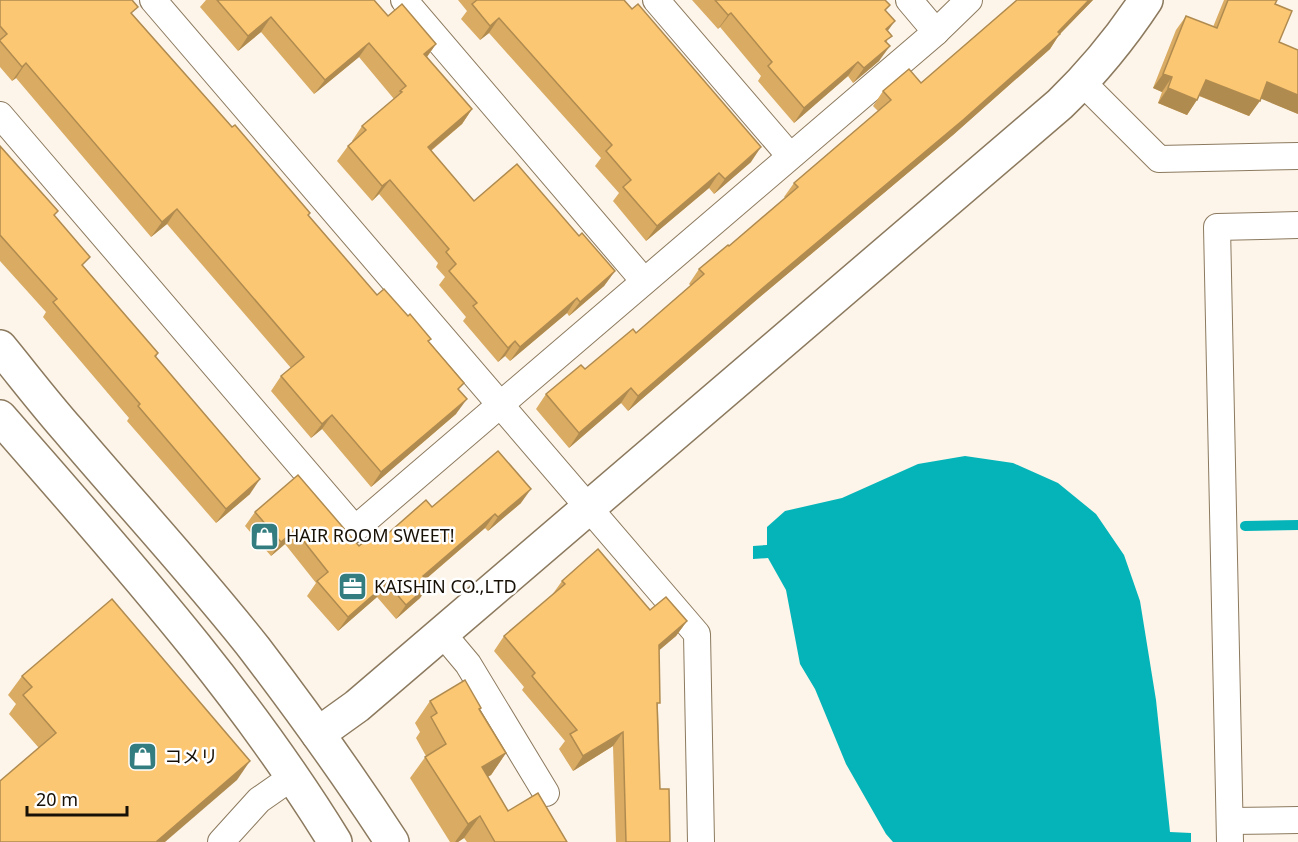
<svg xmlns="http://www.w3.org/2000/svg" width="1298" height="842" viewBox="0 0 1298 842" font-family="'Noto Sans','Noto Sans JP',sans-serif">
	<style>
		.water { fill: #05b4b9 }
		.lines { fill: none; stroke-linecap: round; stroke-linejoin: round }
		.stream { stroke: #05b4b9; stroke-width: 10 }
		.street-casing { stroke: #8c7a5f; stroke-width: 28 }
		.secondary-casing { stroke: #8c7a5f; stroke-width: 36 }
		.street { stroke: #fff; stroke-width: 26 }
		.secondary { stroke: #fff; stroke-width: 33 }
		.wall { fill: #d9ab63 }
		.shaded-wall { fill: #b08b50 }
		.building { fill: #fcc773; stroke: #b08b50; stroke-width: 1.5 }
		.labels { text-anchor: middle; stroke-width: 5; stroke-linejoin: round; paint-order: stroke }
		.poi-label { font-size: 18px; fill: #171006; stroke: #fff; text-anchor: start }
	</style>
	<rect width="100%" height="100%" fill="#fdf5e9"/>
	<path class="water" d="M 965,456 L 1013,463 L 1058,483 L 1096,514 L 1124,555 L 1140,601 L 1156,700 L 1170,832 L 1191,833 L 1191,842 L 893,842 L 886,834 L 846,764 L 815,689 L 800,664 L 786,590 L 768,558 L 753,559 L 753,546 L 767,545 L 767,527 L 785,511 L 842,498 L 918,464 Z"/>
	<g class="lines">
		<path class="stream" d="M 1245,526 L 1298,525"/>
		<defs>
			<g id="street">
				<path d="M 153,0 L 697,634 L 701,842"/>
				<path d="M 404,0 L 644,281"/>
				<path d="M 656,0 L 790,156"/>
				<path d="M 909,0 L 936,32"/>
				<path d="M 1082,82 L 1159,159 L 1298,156"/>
				<path d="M 0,115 L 355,529 L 936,32 L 969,0"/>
				<path d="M 442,633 L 468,664 L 546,793"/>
				<path d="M 1230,821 L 1298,820"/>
				<path d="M 221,842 L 259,800 L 292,777"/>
				<path d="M 1230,842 L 1217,227 L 1298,225"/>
			</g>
			<g id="secondary">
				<path d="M 0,347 C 23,375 45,404 69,431 C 131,504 196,574 255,649 C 303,712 349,776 392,842"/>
				<path d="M 0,417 C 118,553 240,687 335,842"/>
				<path d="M 318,734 L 357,706 L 1060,104 C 1093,72 1121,38 1146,0"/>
			</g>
		</defs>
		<use href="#street" class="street-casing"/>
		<use href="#secondary" class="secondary-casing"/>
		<use href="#street" class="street"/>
		<use href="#secondary" class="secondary"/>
	</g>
	<g class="wall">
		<path d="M 0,0 L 133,15 L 232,127 L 310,213 L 308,216 L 377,295 L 408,316 L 431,339 L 428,342 L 459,390 L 456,414 L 371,487 L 322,429 L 311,438 L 271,391 L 281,376 L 291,368 L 167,224 L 151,237 L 16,78 L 12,81 L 0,67 Z"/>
		<path d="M 206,0 L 374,0 L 388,16 L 436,44 L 427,57 L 472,109 L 462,124 L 431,151 L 474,201 L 579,236 L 615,271 L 604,286 L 569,316 L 567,313 L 510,361 L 505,356 L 498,362 L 463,321 L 466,317 L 439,285 L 445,277 L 436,267 L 438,263 L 379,194 L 372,201 L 337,161 L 348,146 L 353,142 L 352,141 L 362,126 L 394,99 L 359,57 L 314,94 L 261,32 L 238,51 L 200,7 Z"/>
		<path d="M 458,0 L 624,0 L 751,162 L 714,194 L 709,188 L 646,241 L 613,201 L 619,193 L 595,166 L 601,158 L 489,33 L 480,40 L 461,19 L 467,11 Z"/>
		<path d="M 692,0 L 885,0 L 888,31 L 887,43 L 879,61 L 853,83 L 848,76 L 794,123 L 758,81 L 761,76 L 720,27 L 718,29 Z"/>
		<path d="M 1017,0 L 1093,0 L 1059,35 L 1050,49 L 953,135 L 754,302 L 628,411 L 621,403 L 569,448 L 536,409 L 546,394 L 585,369 L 636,333 L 691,286 L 689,284 L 699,269 L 729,246 L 785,198 L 784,197 L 794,183 L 878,111 L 873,106 L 883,91 L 921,83 Z"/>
		<path d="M 1224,0 L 1277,0 L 1275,4 L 1279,42 L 1298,114 L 1261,98 L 1249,116 L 1199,96 L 1187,115 L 1158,103 L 1162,92 L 1153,88 L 1176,30 L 1186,16 L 1213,27 Z"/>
		<path d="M 0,146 L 55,216 L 84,267 L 158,353 L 156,357 L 250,494 L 216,523 L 127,421 L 129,418 L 43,317 L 46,312 L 0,261 Z"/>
		<path d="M 521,503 L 488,531 L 485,528 L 426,579 L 430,584 L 420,598 L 396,619 L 377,597 L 338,631 L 307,596 L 316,583 L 285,544 L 271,556 L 245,526 L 255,512 L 359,546 L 384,537 L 432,507 Z"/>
		<path d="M 562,581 L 687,621 L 676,636 L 659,650 L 658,707 L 660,789 L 670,842 L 616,842 L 613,746 L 573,771 L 559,749 L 565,741 L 522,690 L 524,687 L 494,651 L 504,636 L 552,595 Z"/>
		<path d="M 22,676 L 237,780 L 39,748 L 9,714 L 16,704 L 8,695 Z"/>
		<path d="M 430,701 L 480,710 L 506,753 L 491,775 L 487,777 L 508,811 L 567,842 L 467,842 L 464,838 L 458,842 L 450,842 L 410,778 L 426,756 L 416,738 L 420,732 L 415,723 Z"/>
	</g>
	<g class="shaded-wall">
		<path d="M 1089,0 L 1093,0 L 1059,35 L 1050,49 L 953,135 L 754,302 L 628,411 L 638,396 L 1058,32 Z"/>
		<path d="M 731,13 L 720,27 L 718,29 L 728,15 Z"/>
		<path d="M 271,17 L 261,32 L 238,51 L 248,36 Z"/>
		<path d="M 499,18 L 489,33 L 480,40 L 490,26 Z"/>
		<path d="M 895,21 L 884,36 L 886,29 Z"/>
		<path d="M 369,43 L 359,57 L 314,94 L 325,80 Z"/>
		<path d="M 436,44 L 426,58 L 424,54 Z"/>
		<path d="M 890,46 L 879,61 L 853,83 L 864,68 Z"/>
		<path d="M 858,62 L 848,76 L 794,123 L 804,108 Z"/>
		<path d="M 26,63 L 16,78 L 12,81 L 22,67 Z"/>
		<path d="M 1163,74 L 1172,77 L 1162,92 L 1153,88 Z"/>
		<path d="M 1206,80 L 1260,101 L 1249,116 L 1195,94 Z"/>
		<path d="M 1267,82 L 1298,95 L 1298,114 L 1257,97 Z"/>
		<path d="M 1168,88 L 1197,100 L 1187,115 L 1158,103 Z"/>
		<path d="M 472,109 L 462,124 L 417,162 L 428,147 Z"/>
		<path d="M 761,147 L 751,162 L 714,194 L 725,179 Z"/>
		<path d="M 719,173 L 709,188 L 646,241 L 657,226 Z"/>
		<path d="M 390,180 L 379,194 L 372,201 L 382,186 Z"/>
		<path d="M 177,209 L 167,224 L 151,237 L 162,222 Z"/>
		<path d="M 615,271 L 604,286 L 569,316 L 580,302 Z"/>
		<path d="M 577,298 L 567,313 L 510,361 L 520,347 Z"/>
		<path d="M 515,341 L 505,356 L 498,362 L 508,348 Z"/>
		<path d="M 631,388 L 621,403 L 569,448 L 579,433 Z"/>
		<path d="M 467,399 L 456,414 L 371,487 L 381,472 Z"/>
		<path d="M 332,415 L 322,429 L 311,438 L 322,424 Z"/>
		<path d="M 260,479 L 250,494 L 216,523 L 226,509 Z"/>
		<path d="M 531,489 L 521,503 L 488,531 L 498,517 Z"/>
		<path d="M 495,514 L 485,528 L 413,590 L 423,576 Z"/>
		<path d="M 295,530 L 285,544 L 271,556 L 281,542 Z"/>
		<path d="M 387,583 L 377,597 L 338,631 L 348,617 Z"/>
		<path d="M 430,584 L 420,598 L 396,619 L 406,605 Z"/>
		<path d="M 687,621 L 676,636 L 649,659 L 659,645 Z"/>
		<path d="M 623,732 L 613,746 L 573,771 L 583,756 Z"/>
		<path d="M 506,753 L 491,775 L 466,789 L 482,767 Z"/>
		<path d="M 250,761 L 237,780 L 165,842 L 156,842 Z"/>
		<path d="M 480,816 L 464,838 L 458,842 L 455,842 L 468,824 Z"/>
	</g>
	<g class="building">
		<path d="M 0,0 L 132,0 L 138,7 L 131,13 L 232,127 L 235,125 L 310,213 L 308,215 L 377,295 L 384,289 L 408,316 L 410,314 L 431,339 L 428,341 L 464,383 L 458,389 L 467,399 L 381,472 L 332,415 L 322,424 L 281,376 L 304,357 L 177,209 L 162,222 L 26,63 L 22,67 L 0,41 L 0,40 L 7,34 L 0,26 Z"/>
		<path d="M 217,0 L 374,0 L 388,16 L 402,4 L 436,44 L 424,54 L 472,109 L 428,147 L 474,201 L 517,164 L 579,236 L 582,233 L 615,271 L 580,302 L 577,298 L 520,347 L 515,341 L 508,348 L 473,306 L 477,303 L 449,271 L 456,264 L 446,252 L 449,249 L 390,180 L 382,186 L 348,146 L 366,130 L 362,126 L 402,92 L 400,91 L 406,86 L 369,43 L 325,80 L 271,17 L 248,36 Z"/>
		<path d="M 477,0 L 624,0 L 632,9 L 638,4 L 761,147 L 725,179 L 719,173 L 657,226 L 623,187 L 631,180 L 606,151 L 612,145 L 499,18 L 490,26 L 472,4 Z"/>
		<path d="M 715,0 L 885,0 L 890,5 L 885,10 L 895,21 L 886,29 L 892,36 L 885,41 L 890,46 L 864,68 L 858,62 L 804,108 L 768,66 L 772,62 L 731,13 L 728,15 Z"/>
		<path d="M 1017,0 L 1089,0 L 1058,32 L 1060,34 L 963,120 L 764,287 L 638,396 L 631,388 L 579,433 L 546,394 L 581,365 L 585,369 L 633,329 L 636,333 L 704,274 L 699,269 L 728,245 L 729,246 L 798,187 L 794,183 L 891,100 L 883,91 L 909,69 L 921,83 Z"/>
		<path d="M 1228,0 L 1277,0 L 1275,4 L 1292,11 L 1279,42 L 1298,50 L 1298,95 L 1267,82 L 1260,101 L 1206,80 L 1197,100 L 1168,88 L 1172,77 L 1163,74 L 1186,16 L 1217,28 Z"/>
		<path d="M 0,146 L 58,211 L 54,215 L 90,257 L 82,265 L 158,353 L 155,356 L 260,479 L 226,509 L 138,406 L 140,404 L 53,302 L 57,299 L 0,235 Z"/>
		<path d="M 498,451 L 531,489 L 498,517 L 495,514 L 423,576 L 430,584 L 406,605 L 387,583 L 348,617 L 317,581 L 328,572 L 295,530 L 281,542 L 255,512 L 298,475 L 359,546 L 378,530 L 384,537 L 426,500 L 432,507 Z"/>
		<path d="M 598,549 L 650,610 L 666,597 L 687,621 L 659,645 L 660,703 L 657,703 L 660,789 L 669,789 L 670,842 L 626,842 L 623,732 L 583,756 L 570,734 L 577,730 L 532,676 L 535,673 L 504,636 L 565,584 L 562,581 Z"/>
		<path d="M 112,599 L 250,761 L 156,842 L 0,842 L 0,781 L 56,733 L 23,695 L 32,687 L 22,676 Z"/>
		<path d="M 465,680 L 481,708 L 479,709 L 506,753 L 482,767 L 508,811 L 538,793 L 567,842 L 495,842 L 480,816 L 468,824 L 425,757 L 446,744 L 431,717 L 437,713 L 430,701 Z"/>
	</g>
	<defs>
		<symbol id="shop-square" viewBox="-11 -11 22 22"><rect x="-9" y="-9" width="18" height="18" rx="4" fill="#337c7f" stroke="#fff"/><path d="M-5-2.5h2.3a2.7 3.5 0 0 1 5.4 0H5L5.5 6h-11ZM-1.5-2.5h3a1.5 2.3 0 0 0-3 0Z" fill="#fff"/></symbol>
		<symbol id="office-square" viewBox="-11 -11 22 22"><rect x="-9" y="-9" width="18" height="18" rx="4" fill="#337c7f" stroke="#fff"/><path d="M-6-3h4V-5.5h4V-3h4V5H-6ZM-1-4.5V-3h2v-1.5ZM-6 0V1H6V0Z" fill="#fff"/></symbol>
	</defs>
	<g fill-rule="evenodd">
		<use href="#shop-square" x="248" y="520" width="33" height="33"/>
		<use href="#office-square" x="336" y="570" width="33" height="33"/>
		<use href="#shop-square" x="126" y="740" width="33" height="33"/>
	</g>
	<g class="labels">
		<g class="poi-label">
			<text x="286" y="542">HAIR ROOM SWEET!</text>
			<text x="374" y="593">KAISHIN CO.,LTD</text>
			<text x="164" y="763">コメリ</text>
		</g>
	</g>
	<path d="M27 806v9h100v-9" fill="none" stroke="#171006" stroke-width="3"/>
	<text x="36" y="806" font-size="18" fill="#171006" stroke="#ffffff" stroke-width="4.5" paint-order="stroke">20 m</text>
</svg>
